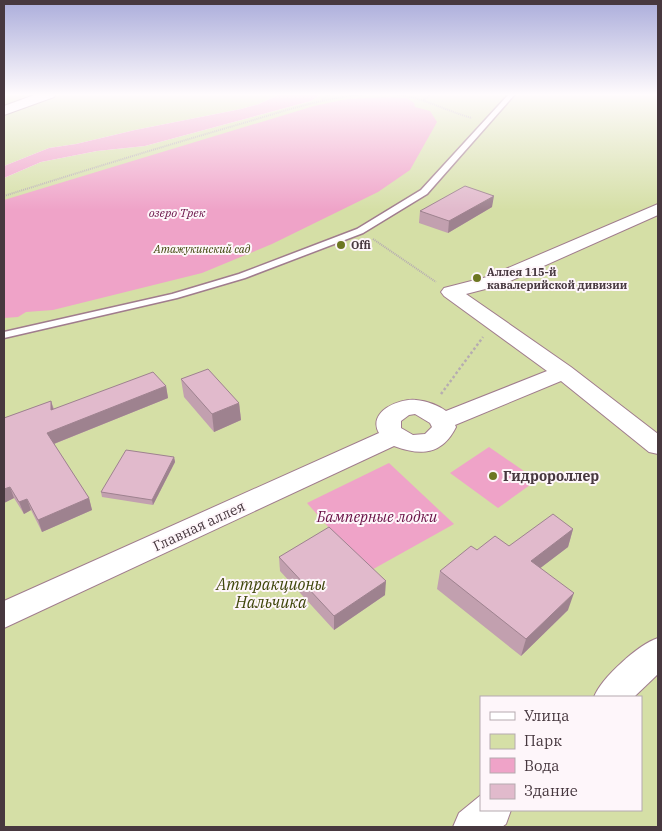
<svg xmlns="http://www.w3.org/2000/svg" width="662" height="831" viewBox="0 0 662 831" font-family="'IBM Plex Serif',serif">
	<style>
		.green { fill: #d5dfa6; fill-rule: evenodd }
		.water { fill: #efa3c8 }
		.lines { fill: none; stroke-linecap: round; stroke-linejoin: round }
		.lane-casing { stroke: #a07c8d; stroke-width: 3 }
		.street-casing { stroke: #a07c8d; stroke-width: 2 }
		.secondary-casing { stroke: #a07c8d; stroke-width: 2 }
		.path-far1 { stroke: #b6acb1; stroke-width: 2; stroke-dasharray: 1 1; stroke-linecap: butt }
		.path { stroke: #b6acb1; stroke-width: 2.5; stroke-dasharray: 2.5 2.5; stroke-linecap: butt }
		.lane { fill: #fff; fill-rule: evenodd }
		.street { fill: #fff; fill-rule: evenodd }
		.secondary { fill: #fff; fill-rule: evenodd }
		.wall { fill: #c2a0af }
		.shaded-wall { fill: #9e828f }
		.building { fill: #e1bacc; stroke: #9e828f }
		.poi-dot { fill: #6d7722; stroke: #fef6fa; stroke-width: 2 }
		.labels { text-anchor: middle; stroke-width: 4; stroke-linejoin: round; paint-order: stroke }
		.far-poi-label { font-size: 11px; font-weight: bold; fill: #47383f; stroke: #fef6fa; text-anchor: start }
		.far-park-label { font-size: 11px; font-style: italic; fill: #3e4509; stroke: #fef6fa }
		.far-water-label { font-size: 12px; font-style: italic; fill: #691146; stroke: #fef6fa }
		.poi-label { font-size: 14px; font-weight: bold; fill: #47383f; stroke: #fef6fa; text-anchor: start }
		.street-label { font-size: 14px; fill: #47383f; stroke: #fef6fa }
		.water-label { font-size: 15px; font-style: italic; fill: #691146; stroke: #fef6fa }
		.near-park-label { font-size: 16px; font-style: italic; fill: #3e4509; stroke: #fef6fa }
	</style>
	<rect width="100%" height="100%" fill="#fef6fa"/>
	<g class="green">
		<path d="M 4,94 L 280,94 L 259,104 L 241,109 L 135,130 L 76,144 L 49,148 L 4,166 Z"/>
		<path d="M 321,94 L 658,94 L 658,827 L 4,827 L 4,178 L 41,162 L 97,151 L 145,146 L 311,101 ZM 481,697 L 641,697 L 641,810 L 481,810 Z"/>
	</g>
	<g class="water">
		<path d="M 280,94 L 321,94 L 311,101 L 145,146 L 97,151 L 41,162 L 4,178 L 4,166 L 49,148 L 76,144 L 135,130 L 241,109 L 259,104 Z"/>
		<path d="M 388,97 L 407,98 L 414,103 L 415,107 L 430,111 L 437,122 L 410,170 L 378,192 L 272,244 L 202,273 L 53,310 L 26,312 L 18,317 L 4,318 L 4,200 L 314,106 L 347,99 Z"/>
		<path d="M 489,447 L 537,480 L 498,508 L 450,473 Z"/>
		<path d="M 389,463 L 454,524 L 368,572 L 307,503 Z"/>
	</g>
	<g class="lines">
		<defs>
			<path id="lane" d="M 509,94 L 515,94 L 427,194 L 363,233 L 245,278 L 177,298 L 4,338 L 4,332 L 172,294 L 239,274 L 357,229 L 421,190 Z"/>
			<g id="street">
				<path d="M 658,204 L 658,215 L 501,285 L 466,294 L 571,367 L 658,434 L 658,454 L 649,452 L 561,381 L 455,425 L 456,427 C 442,455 421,456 394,446 L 4,628 L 4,601 L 379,433 C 367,412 399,398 416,400 C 426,401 438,405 446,411 L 547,371 L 444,296 L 441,292 L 444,288 L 487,277 ZM 415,414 L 430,423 L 432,427 L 425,434 L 413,435 L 401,428 L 401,421 L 409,415 Z"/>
				<path d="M 658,638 L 658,674 L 634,697 L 594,697 C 601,678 639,644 658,638 Z"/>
				<path d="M 481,795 L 481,810 L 511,810 L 506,824 L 502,827 L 453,827 L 459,813 Z"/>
			</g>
			<path id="secondary" d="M 37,94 L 56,94 L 54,97 L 4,115 L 4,106 Z"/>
		</defs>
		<use href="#lane" class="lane-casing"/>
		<use href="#street" class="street-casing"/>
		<use href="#secondary" class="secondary-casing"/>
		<g class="path-far1">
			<path d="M 322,100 L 330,94"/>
			<path d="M 424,100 L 431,94"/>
			<path d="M 4,196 C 83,171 161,147 240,124 C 288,110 338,92 389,94 C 419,95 443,110 472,118"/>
			<path d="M 373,239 L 436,282"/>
		</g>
		<path class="path" d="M 441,394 L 483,337"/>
		<use href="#lane" class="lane"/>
		<use href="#street" class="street"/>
		<use href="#secondary" class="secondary"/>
	</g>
	<g class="wall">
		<path d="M 492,207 L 448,233 L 419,223 L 420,211 Z"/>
		<path d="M 181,379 L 239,403 L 241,420 L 214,432 L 184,397 Z"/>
		<path d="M 166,386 L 168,398 L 54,444 L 89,498 L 92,510 L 42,532 L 31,510 L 24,514 L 14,498 L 4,503 L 4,418 L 51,401 L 54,409 Z"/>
		<path d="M 174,457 L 175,462 L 153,505 L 102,497 L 101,492 Z"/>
		<path d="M 573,529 L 568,547 L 540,568 L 568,610 L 521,656 L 437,589 L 440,571 L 509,546 Z"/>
		<path d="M 279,557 L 385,595 L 334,630 L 280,571 Z"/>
	</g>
	<g class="shaded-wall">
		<path d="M 494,196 L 492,207 L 448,233 L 449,221 Z"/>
		<path d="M 166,386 L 168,398 L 51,445 L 47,433 Z"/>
		<path d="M 51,401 L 54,412 L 51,410 Z"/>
		<path d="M 239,403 L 241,420 L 214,432 L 212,414 Z"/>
		<path d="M 174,457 L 175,462 L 153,505 L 152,500 Z"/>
		<path d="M 10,487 L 14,498 L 4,503 L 4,489 Z"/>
		<path d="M 89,498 L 92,510 L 42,532 L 38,520 Z"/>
		<path d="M 27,499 L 31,510 L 24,514 L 19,502 Z"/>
		<path d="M 573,529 L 568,547 L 526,579 L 531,561 Z"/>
		<path d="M 386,581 L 385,595 L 334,630 L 334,616 Z"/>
		<path d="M 574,593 L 568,610 L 521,656 L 526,639 Z"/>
	</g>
	<g class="building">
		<path d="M 465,186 L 494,196 L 449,221 L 420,211 Z"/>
		<path d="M 208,369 L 239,403 L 212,414 L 181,379 Z"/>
		<path d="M 153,372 L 166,386 L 47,433 L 89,498 L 38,520 L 27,499 L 19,502 L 10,487 L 4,489 L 4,418 L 51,401 L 51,410 Z"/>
		<path d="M 126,450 L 174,457 L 152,500 L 101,492 Z"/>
		<path d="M 553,514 L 573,529 L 531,561 L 574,593 L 526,639 L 440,571 L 471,546 L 477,550 L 495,536 L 509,546 Z"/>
		<path d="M 329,527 L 386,581 L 334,616 L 279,557 Z"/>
	</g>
	<linearGradient id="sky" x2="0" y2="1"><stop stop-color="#abaddb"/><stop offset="0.45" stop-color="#fffbfd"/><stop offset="1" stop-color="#fffbfd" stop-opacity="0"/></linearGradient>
	<rect width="662" height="210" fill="url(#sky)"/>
	<g class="poi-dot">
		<circle cx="341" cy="245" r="5"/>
		<circle cx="477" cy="278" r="5"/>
		<circle cx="493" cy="476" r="5"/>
	</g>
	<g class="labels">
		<g class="far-poi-label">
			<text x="351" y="249">Offi</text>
			<text x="487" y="276">Аллея 115-й<tspan x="487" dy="13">кавалерийской дивизии</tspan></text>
		</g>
		<g class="far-park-label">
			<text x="202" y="253">Атажукинский сад</text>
		</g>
		<g class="far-water-label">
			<text x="177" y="217">озеро Трек</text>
		</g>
		<g class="poi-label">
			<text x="503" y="481">Гидророллер</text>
		</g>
		<g class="street-label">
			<text transform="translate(199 526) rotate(-25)" y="5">Главная аллея</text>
		</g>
		<g class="water-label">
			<text x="377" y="522">Бамперные лодки</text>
		</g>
		<g class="near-park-label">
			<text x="271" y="590">Аттракционы<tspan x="271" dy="18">Нальчика</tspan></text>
		</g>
	</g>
	<rect width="662" height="831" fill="none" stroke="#47383f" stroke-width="10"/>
	<rect x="480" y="696" width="162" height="115" fill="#fef6fa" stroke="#b5aaaf"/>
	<rect x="490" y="712" width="25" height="8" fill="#ffffff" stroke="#b5aaaf"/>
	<text x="524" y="721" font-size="15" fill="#47383f">Улица</text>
	<rect x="490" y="734" width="25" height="15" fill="#d5dfa6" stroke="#b5aaaf"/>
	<text x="524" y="746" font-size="15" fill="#47383f">Парк</text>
	<rect x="490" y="758" width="25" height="15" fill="#efa3c8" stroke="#b5aaaf"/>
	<text x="524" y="771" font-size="15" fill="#47383f">Вода</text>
	<rect x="490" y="784" width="25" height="15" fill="#e1bacc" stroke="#b5aaaf"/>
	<text x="524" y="796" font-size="15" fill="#47383f">Здание</text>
</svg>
